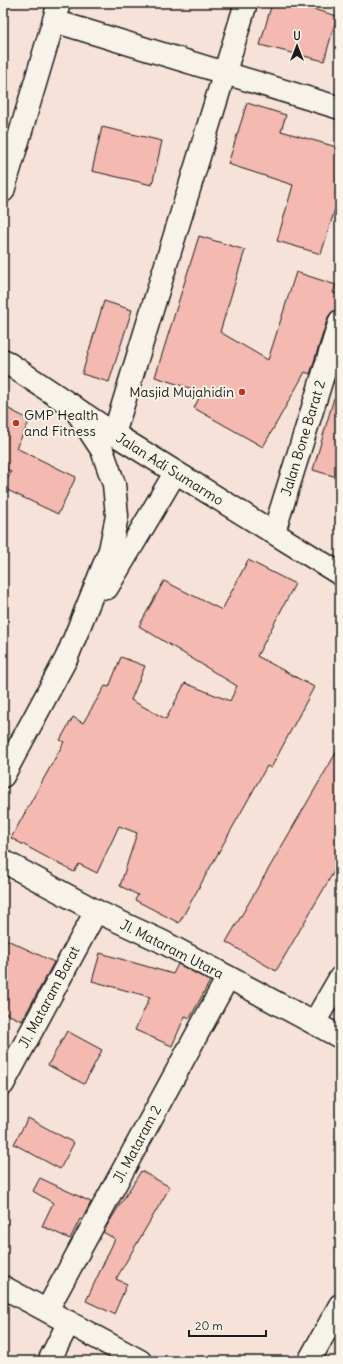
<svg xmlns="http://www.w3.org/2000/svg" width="343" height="1364" viewBox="0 0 343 1364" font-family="Delius,sans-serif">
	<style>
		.building { fill: #f4b9b1; stroke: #1c1c1c }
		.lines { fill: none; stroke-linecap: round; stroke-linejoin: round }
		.minor-casing { stroke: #1c1c1c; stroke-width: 25 }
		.tertiary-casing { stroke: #1c1c1c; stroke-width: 25 }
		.secondary-casing { stroke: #1c1c1c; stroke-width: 25 }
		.minor { stroke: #f7f3e8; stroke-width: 22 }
		.tertiary { stroke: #f7f3e8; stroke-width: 22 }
		.secondary { stroke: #f7f3e8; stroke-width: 22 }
		.poi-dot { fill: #c8321e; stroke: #f7f3e8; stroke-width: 1.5 }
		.labels { text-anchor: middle; stroke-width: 4; stroke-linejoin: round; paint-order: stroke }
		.poi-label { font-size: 14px; fill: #1c1c1c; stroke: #f7f3e8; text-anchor: end }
		.street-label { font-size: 14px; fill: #1c1c1c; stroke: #f7f3e8 }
	</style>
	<rect width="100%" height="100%" fill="#f6e2d8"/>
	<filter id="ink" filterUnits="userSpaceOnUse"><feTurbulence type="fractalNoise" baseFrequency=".025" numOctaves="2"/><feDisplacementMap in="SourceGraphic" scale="8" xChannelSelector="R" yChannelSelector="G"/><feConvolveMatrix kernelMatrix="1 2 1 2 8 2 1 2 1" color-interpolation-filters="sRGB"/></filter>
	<g filter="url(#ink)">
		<g class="building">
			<path d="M 272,3 L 292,3 L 337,16 L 324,61 L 260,45 Z"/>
			<path d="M 247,103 L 286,115 L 281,131 L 340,148 L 340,193 L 321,254 L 277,241 L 293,185 L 228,164 Z"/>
			<path d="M 102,127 L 162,141 L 152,185 L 92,171 Z"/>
			<path d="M 199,236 L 245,250 L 220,332 L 268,360 L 296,272 L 336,285 L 333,293 L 340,294 L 340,309 L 332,312 L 328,317 L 310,374 L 305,372 L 263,447 L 194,408 L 202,392 L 155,377 Z"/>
			<path d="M 104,301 L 132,310 L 109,382 L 82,374 Z"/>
			<path d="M 340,363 L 340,386 L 334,383 Z"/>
			<path d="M 334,398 L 340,399 L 340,478 L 313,470 Z"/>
			<path d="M 3,406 L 30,420 L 16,448 L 76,477 L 58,514 L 3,488 L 11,472 L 5,468 L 3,472 Z"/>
			<path d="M 248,560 L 295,584 L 257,656 L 314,687 L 271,768 L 267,766 L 179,923 L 135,900 L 138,895 L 120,886 L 137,833 L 119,826 L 97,873 L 79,864 L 74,872 L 11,838 L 64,742 L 60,740 L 73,717 L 83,723 L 105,686 L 109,687 L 121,657 L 145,666 L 131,700 L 166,719 L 185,683 L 230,701 L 237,686 L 139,626 L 164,581 L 222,610 Z"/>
			<path d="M 340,746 L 340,861 L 276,971 L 226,942 Z"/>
			<path d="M 3,938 L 54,962 L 22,1021 L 3,1012 Z"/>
			<path d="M 100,953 L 173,974 L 178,964 L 210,981 L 190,1018 L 185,1016 L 172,1046 L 135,1030 L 150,997 L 92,981 Z"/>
			<path d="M 67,1031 L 102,1050 L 84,1084 L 48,1065 Z"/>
			<path d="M 28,1118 L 74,1143 L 60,1169 L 14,1144 Z"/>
			<path d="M 141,1171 L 170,1187 L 116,1279 L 127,1284 L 114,1314 L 86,1301 L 115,1239 L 103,1232 Z"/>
			<path d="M 40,1178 L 91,1202 L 82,1220 L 80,1219 L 70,1239 L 42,1226 L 53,1203 L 33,1191 Z"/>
		</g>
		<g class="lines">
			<defs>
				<g id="minor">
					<path d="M 54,21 L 340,108"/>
					<path d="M 3,191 L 59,3"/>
					<path d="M 114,434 L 246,3"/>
					<path d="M 274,532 L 340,321"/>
					<path d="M 3,861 L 96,911 L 161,941 L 340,1037"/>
					<path d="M 314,1023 L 340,978"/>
					<path d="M 3,1084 L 96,911"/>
					<path d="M 3,1287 L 140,1361"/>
					<path d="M 47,1310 L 228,977"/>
					<path d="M 49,1361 L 69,1322"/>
					<path d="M 309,1361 L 340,1305"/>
				</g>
				<g id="tertiary">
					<path d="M 107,588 L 175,473"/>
					<path d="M 67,657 L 110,550 L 117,516 L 114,484 L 102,450 L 73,406"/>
				</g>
				<g id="secondary">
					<path d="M 3,360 L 114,434 L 340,574"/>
					<path d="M 3,776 L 67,657"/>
				</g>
			</defs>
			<use href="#minor" class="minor-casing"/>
			<use href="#tertiary" class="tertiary-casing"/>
			<use href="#secondary" class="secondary-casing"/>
			<use href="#minor" class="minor"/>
			<use href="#tertiary" class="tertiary"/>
			<use href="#secondary" class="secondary"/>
		</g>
	</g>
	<g class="poi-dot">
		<circle cx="242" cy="392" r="4"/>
		<circle cx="16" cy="423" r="4"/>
	</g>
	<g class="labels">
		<g class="poi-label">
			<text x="234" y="397">Masjid Mujahidin</text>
			<text x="24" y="420" text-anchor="start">GMP Health<tspan x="24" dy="16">and Fitness</tspan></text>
		</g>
		<g class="street-label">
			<text transform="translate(303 438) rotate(-73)" y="5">Jalan Bone Barat 2</text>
			<text transform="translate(170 469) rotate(32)" y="5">Jalan Adi Sumarmo</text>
			<text transform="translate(172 949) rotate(27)" y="5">Jl. Mataram Utara</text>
			<text transform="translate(49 997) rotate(-62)" y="5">Jl. Mataram Barat</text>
			<text transform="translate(137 1144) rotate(-62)" y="5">Jl. Mataram 2</text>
		</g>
	</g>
	<rect width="343" height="1364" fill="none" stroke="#f7f3e8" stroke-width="16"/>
	<rect x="8" y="8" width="327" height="1348" fill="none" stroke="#1c1c1c" stroke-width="1.5" filter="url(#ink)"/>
	<g transform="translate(297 46)" stroke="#f7f3e8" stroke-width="3" paint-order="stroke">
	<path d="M0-3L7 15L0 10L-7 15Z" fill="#1c1c1c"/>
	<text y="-6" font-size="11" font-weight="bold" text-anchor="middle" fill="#1c1c1c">U</text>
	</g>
	<path d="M189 1330v6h77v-6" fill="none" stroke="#1c1c1c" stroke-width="2"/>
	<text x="195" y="1330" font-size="12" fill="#1c1c1c" stroke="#f7f3e8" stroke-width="3" paint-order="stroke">20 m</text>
</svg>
